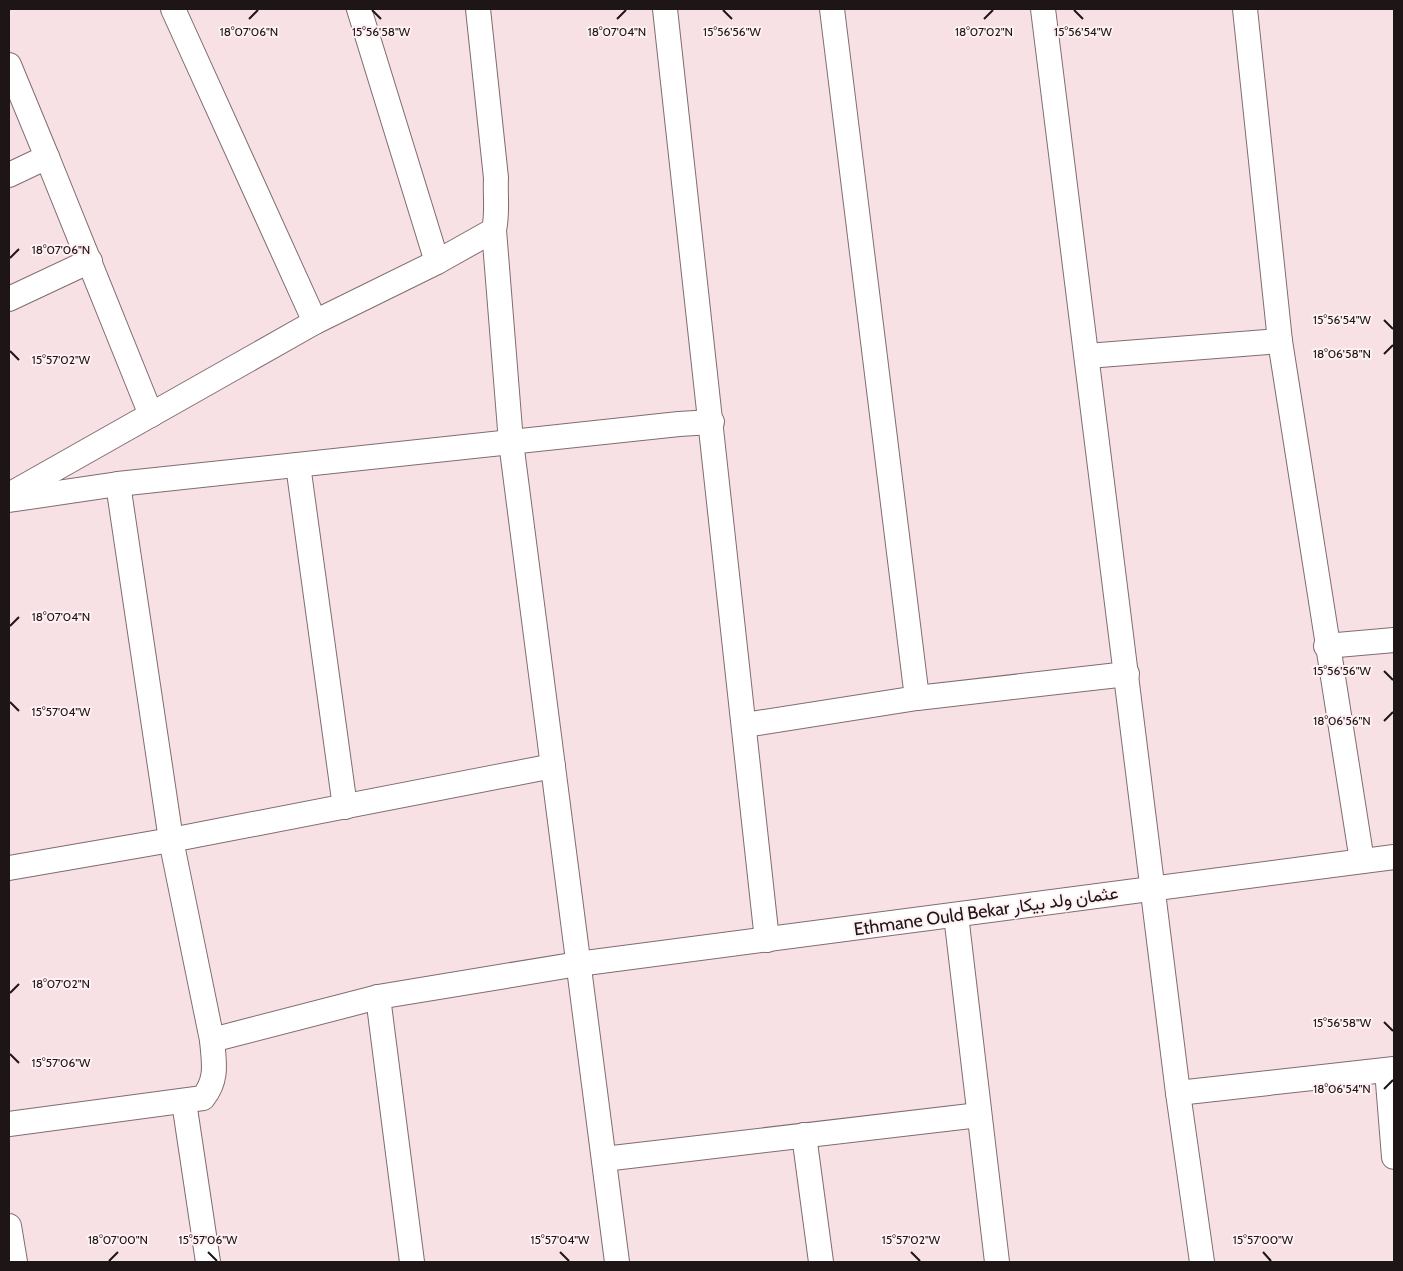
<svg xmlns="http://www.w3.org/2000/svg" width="1403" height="1271" viewBox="0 0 1403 1271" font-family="Cabin,Vazirmatn,sans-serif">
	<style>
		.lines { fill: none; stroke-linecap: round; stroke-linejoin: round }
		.street-casing { stroke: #806c70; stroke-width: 26 }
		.street { stroke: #fff; stroke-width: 24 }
		.ticks { fill: none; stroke: #1d1516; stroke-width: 2 }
		.labels { text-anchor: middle; stroke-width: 4; stroke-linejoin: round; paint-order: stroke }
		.street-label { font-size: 18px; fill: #1d1516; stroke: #fff0f3 }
		.ticks-label { font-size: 12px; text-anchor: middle; fill: #1d1516; stroke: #fff0f3; stroke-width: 4; stroke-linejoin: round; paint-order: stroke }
	</style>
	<rect width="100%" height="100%" fill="#f8e1e5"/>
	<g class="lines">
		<defs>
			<g id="street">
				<path d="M 173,9 L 315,322"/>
				<path d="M 359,9 L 437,262"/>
				<path d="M 478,9 L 496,178 C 495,197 498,212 494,230 L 511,442 L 617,1262"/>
				<path d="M 665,9 L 767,940"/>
				<path d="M 832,9 L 917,698"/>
				<path d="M 1043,9 L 1178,1093 L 1202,1262"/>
				<path d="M 1245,9 L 1280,341 L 1362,861"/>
				<path d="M 9,65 L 47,157 L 9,175"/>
				<path d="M 47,157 L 151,415"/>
				<path d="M 9,299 L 90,261"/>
				<path d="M 1087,356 L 1280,341"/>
				<path d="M 298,465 L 345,807"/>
				<path d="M 9,495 L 315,322 L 437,262 L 494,230"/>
				<path d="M 9,500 L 118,484 L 679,424 L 712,422"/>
				<path d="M 1326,646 L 1394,640"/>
				<path d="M 745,725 L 917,698 L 1127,674"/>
				<path d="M 9,868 L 171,840 L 553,766"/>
				<path d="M 956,915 L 997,1262"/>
				<path d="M 378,997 L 412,1262"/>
				<path d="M 212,1040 L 378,997 L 578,964 L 1394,857"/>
				<path d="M 1387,1070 L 1394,1157"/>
				<path d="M 1178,1093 L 1394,1069"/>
				<path d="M 184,1102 L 208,1262"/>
				<path d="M 9,1124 L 203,1098 C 218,1079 214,1063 212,1040 L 171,840 L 118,484"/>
				<path d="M 804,1135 L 821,1262"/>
				<path d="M 604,1159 L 979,1115"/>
				<path d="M 9,1226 L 15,1262"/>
			</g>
		</defs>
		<use href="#street" class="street-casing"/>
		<use href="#street" class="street"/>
	</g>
	<path class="ticks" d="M 372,10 L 381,19M 723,10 L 732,19M 1074,10 L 1083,19M 249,19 L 258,10M 617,19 L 626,10M 984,19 L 993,10M 10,258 L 19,249M 1384,320 L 1393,329M 10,351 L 19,360M 1384,354 L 1393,345M 10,626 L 19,617M 1384,671 L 1393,680M 10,702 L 19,711M 1384,721 L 1393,712M 10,993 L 19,984M 1384,1022 L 1393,1031M 10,1054 L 19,1063M 1384,1089 L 1393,1080M 208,1252 L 217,1261M 560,1252 L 569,1261M 911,1252 L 920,1261M 1263,1252 L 1271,1261M 109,1261 L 118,1252"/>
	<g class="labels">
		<g class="street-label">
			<text transform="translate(986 911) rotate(-8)" y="6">Ethmane Ould Bekar عثمان ولد بيكار</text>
		</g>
	</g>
	<g class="ticks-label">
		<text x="381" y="36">15°56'58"W</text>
		<text x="1083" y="36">15°56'54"W</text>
		<text x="249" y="36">18°07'06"N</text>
		<text x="617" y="36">18°07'04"N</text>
		<text x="732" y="36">15°56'56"W</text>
		<text x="984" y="36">18°07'02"N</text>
		<text x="61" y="254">18°07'06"N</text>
		<text x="1342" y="324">15°56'54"W</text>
		<text x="1342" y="358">18°06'58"N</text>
		<text x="61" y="364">15°57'02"W</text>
		<text x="61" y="621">18°07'04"N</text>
		<text x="1342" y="675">15°56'56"W</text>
		<text x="61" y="716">15°57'04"W</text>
		<text x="1342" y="725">18°06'56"N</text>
		<text x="61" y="988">18°07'02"N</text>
		<text x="1342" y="1027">15°56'58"W</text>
		<text x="61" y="1067">15°57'06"W</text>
		<text x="1342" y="1093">18°06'54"N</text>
		<text x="118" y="1244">18°07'00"N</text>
		<text x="208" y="1244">15°57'06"W</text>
		<text x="560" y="1244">15°57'04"W</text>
		<text x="911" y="1244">15°57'02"W</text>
		<text x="1263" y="1244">15°57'00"W</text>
	</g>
	<rect width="1403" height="1271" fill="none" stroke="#1d1516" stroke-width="20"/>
</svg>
